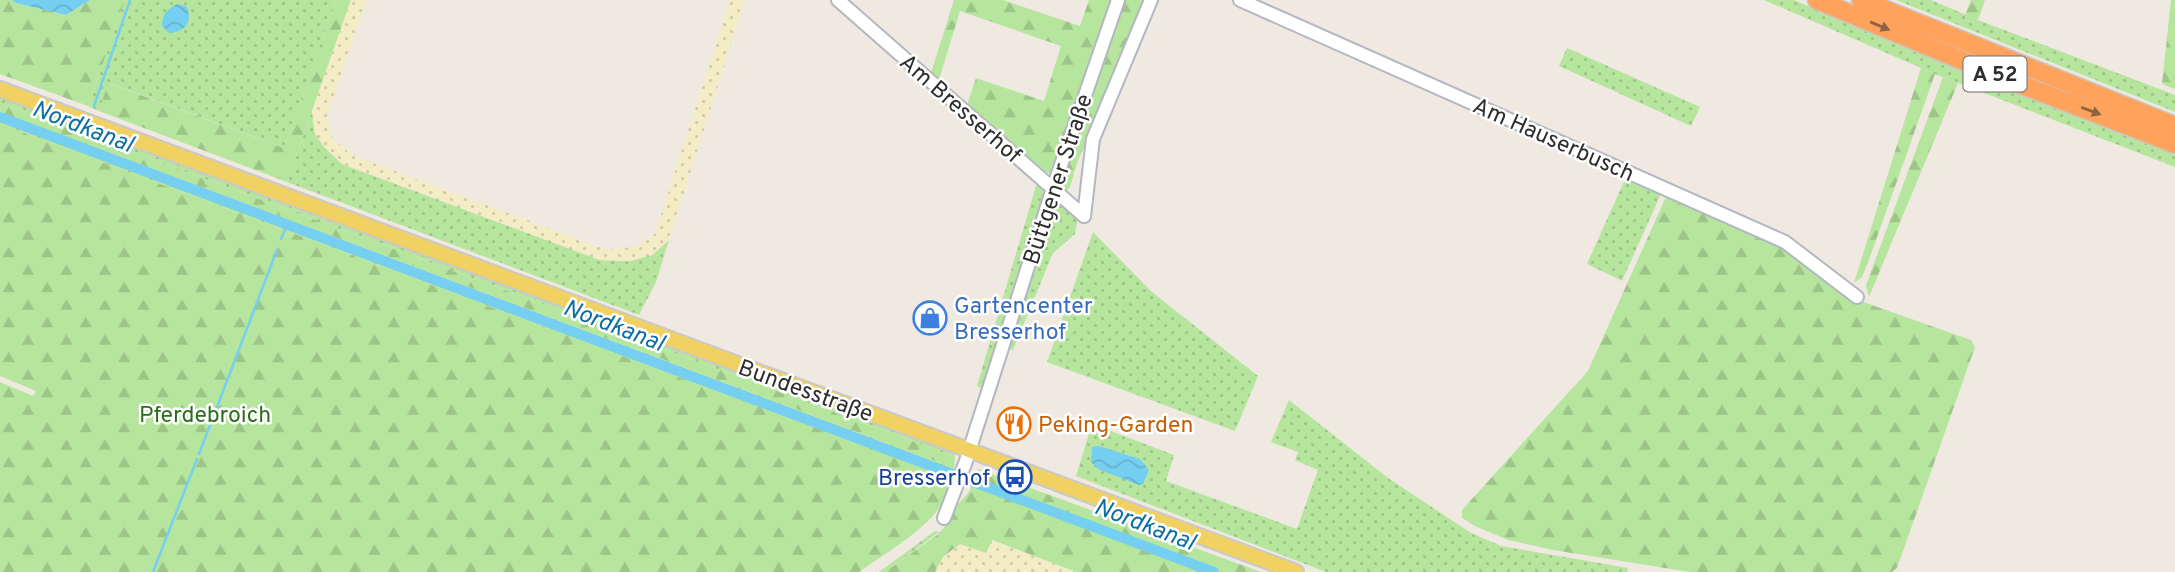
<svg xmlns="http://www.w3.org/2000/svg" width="2175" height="572" viewBox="0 0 2175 572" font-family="Overpass,sans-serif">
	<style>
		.grass { fill: url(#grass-dots) }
		.forest { fill: url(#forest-firs) }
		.sand { fill: url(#sand-dots) }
		.water { fill: url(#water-waves) }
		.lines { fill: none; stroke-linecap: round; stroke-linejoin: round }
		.stream { stroke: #75cff0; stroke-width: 2.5 }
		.canal { stroke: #75cff0; stroke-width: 10 }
		.minor-casing { stroke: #b4b7c1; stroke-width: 16 }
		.major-casing { stroke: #c9c9c9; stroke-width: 18 }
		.highway-casing { stroke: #c9c9c9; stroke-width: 21 }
		.minor { stroke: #fff; stroke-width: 12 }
		.major { stroke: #f2d163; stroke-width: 14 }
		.highway { stroke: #ffa35c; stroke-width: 18 }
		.oneway { fill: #8c6343 }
		.labels { text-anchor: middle; stroke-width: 5; stroke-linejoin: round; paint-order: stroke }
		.shield { fill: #fff; stroke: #6d6d6d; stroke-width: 2 }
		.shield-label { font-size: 21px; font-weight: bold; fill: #2e2e2e }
		.street-label { font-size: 23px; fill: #2e2e2e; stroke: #fff }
		.shop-label { font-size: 23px; fill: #366cbe; stroke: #fff; text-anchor: start }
		.park-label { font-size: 23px; fill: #2c6e1b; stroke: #fff }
		.food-label { font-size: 23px; fill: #c56008; stroke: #fff; text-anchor: start }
		.transit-label { font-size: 23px; fill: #164399; stroke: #fff; text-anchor: end }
		.water-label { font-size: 24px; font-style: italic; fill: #0d6fa3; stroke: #fff }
	</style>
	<defs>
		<pattern id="grass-dots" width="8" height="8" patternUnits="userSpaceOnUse" patternTransform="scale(1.75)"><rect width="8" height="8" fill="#b6e59e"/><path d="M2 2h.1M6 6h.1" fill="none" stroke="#9dc588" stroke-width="1.8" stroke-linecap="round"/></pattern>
		<pattern id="forest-firs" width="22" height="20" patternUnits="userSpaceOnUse" patternTransform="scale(1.75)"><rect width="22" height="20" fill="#b6e59e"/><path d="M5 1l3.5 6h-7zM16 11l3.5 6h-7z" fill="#9dc588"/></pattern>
		<pattern id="sand-dots" width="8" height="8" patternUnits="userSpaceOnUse" patternTransform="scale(1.75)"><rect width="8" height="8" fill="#f3ecc5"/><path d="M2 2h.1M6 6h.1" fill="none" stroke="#d1cbaa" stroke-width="1.8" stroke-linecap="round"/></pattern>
		<pattern id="water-waves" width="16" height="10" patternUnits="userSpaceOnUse" patternTransform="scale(1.75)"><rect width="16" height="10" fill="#75cff0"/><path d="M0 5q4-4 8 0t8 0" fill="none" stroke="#66b2ce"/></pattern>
	</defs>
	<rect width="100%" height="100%" fill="#efe9e1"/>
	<g class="grass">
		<path d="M 125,0 L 336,0 L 284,148 L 109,83 L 99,111 L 88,106 Z"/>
		<path d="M 1764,0 L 1794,0 L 1949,65 L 2175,154 L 2175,167 L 1935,74 Z"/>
		<path d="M 1896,0 L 1931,0 L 1978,20 L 2175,95 L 2175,112 Z"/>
		<path d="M 1567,48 L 1700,107 L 1691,126 L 1559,66 Z"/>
		<path d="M 0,95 L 954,450 L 955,457 L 0,103 Z"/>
		<path d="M 312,111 L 315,134 L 342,164 L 600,260 L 630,261 L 652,255 L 669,240 L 656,282 L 639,315 L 287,182 Z"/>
		<path d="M 0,112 L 954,468 L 950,478 L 0,124 Z"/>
		<path d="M 1627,175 L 1657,189 L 1660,196 L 1622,281 L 1587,264 Z"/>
		<path d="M 1038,179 L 1043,184 L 1043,196 L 983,389 L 977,386 Z"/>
		<path d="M 1062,202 L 1078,217 L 1075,234 L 1053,253 L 1013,350 L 1010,349 L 1009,336 L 1052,208 Z"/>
		<path d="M 1093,232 L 1152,292 L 1258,376 L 1235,431 L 1047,362 Z"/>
		<path d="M 1289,400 L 1388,478 L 1471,533 L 1501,546 L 1628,568 L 1627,572 L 1326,572 L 1076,476 L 1092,424 L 1174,455 L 1166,481 L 1297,529 L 1318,470 L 1295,460 L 1298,452 L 1271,442 Z"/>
		<path d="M 1053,488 L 1281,572 L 1272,572 L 1052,491 Z"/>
		<path d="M 935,531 L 939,532 L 885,572 L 879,572 Z"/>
	</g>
	<g class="forest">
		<path d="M 0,0 L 12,0 L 16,3 L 66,15 L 90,0 L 125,0 L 88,106 L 0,74 Z"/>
		<path d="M 336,0 L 351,0 L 287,182 L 99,111 L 108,83 L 284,148 Z"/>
		<path d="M 954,0 L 1003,0 L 1080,26 L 1089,0 L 1147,0 L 1077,163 L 1070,187 L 1066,192 L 1060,188 L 1052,174 L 1038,169 L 966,108 L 976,78 L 1044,101 L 1061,46 L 960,11 L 938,83 L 930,76 Z"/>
		<path d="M 1971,0 L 1985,0 L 1978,20 L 1965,15 Z"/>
		<path d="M 2171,0 L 2175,0 L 2175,89 L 2162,84 Z"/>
		<path d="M 1921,68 L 1935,74 L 1870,257 L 1862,277 L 1854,283 Z"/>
		<path d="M 1943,77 L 1958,83 L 1869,297 L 1866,285 Z"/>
		<path d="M 0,103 L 955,457 L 954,468 L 0,112 Z"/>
		<path d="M 0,124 L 950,478 C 947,487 946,497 941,505 C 926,530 883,555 859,572 L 0,572 L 0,382 L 33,396 L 36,391 L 0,376 Z"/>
		<path d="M 1673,196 L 1783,245 L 1852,298 L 1971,340 L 1975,347 L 1897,568 L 1892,572 L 1690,572 L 1553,550 L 1508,540 L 1475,526 L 1462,518 L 1462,510 L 1588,371 L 1665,199 Z"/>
		<path d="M 978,469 L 1261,572 L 1076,572 L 992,540 L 986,553 L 944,556 L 935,572 L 885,572 L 937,535 L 948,523 L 952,511 L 969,492 Z"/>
	</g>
	<g class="sand">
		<path d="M 351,0 L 367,0 L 327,116 L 332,138 L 352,155 L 608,250 L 638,246 L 655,234 L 730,0 L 745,0 L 669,240 L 652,255 L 630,261 L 600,260 L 342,164 L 325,148 L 315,134 L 312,111 Z"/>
		<path d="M 992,540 L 1076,572 L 935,572 L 944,556 L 960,544 L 986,553 Z"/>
	</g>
	<g class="water">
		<path d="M 12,0 L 90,0 L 66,15 L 16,3 Z"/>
		<path d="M 177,4 L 186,6 C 194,21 185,32 169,33 L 162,26 C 162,14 167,10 177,4 Z"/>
		<path d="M 1099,446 L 1140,459 L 1149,470 L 1143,484 L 1139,485 L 1098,469 L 1091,462 L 1092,447 Z"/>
	</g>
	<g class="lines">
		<g class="stream">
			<path d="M 94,106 L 130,0"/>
			<path d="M 281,239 L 287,225"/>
			<path d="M 199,454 L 277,250"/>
			<path d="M 153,572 L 197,459"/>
		</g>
		<path class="canal" d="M 0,117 L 1214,572"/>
		<defs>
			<g id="minor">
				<path d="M 838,0 L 1084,216"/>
				<path d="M 1240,0 L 1785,242 L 1857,297"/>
				<path d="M 1084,216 L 1093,139 L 1151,0"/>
				<path d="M 944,518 L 966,461 L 1053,188 L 1118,0"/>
			</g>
			<path id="major" d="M 0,89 L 1296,572"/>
			<g id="highway">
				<path d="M 1817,0 L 2009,80 L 2175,144"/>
				<path d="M 1861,0 L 2175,126"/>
			</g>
		</defs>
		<use href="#minor" class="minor-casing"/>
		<use href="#major" class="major-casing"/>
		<use href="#highway" class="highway-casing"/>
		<use href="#minor" class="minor"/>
		<use href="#major" class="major"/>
		<use href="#highway" class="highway"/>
	</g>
	<defs><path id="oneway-solid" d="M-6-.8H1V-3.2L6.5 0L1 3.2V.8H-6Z" transform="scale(1.75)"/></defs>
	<g class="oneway">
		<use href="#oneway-solid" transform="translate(1880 26) rotate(23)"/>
		<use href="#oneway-solid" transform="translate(2091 111) rotate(21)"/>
	</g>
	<defs>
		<symbol id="shop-ring" viewBox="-11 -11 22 22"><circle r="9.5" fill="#fff" stroke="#3f7fe0" stroke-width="1.5"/><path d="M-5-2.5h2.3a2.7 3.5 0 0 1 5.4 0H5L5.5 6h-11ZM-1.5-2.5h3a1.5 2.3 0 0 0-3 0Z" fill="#3f7fe0"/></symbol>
		<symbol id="restaurant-ring" viewBox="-11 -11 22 22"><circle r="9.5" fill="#fff" stroke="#e8710a" stroke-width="1.5"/><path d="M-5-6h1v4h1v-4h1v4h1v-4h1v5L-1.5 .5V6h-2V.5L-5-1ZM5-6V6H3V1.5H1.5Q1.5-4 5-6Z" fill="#e8710a"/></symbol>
		<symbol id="bus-ring" viewBox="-11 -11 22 22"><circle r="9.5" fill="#fff" stroke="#1a4fb4" stroke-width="1.5"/><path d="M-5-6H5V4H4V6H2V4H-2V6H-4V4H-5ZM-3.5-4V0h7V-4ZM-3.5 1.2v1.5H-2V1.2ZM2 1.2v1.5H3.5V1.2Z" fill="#1a4fb4"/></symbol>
	</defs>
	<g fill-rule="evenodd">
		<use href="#shop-ring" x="911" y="299" width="38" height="38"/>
		<use href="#restaurant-ring" x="995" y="405" width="38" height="38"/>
		<use href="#bus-ring" x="996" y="458" width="38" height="38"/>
	</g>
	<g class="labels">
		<rect class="shield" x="1963.5" y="56.5" width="63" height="35" rx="5"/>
		<g class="shield-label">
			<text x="1995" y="81">A 52</text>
		</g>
		<g class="street-label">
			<text transform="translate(961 108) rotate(41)" y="8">Am Bresserhof</text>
			<text transform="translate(1554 139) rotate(24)" y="8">Am Hauserbusch</text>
			<text transform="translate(1057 179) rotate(-72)" y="8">Büttgener Straße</text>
			<text transform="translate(806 390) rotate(20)" y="8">Bundesstraße</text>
		</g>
		<g class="shop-label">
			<text x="954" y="313">Gartencenter<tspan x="954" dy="26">Bresserhof</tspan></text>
		</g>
		<g class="park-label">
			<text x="205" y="422">Pferdebroich</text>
		</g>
		<g class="food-label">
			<text x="1038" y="432">Peking-Garden</text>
		</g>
		<g class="transit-label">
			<text x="990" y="485">Bresserhof</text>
		</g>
		<g class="water-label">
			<text transform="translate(83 126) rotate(21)" y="8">Nordkanal</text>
			<text transform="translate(614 325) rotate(21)" y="8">Nordkanal</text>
			<text transform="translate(1145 524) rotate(21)" y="8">Nordkanal</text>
		</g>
	</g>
</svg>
